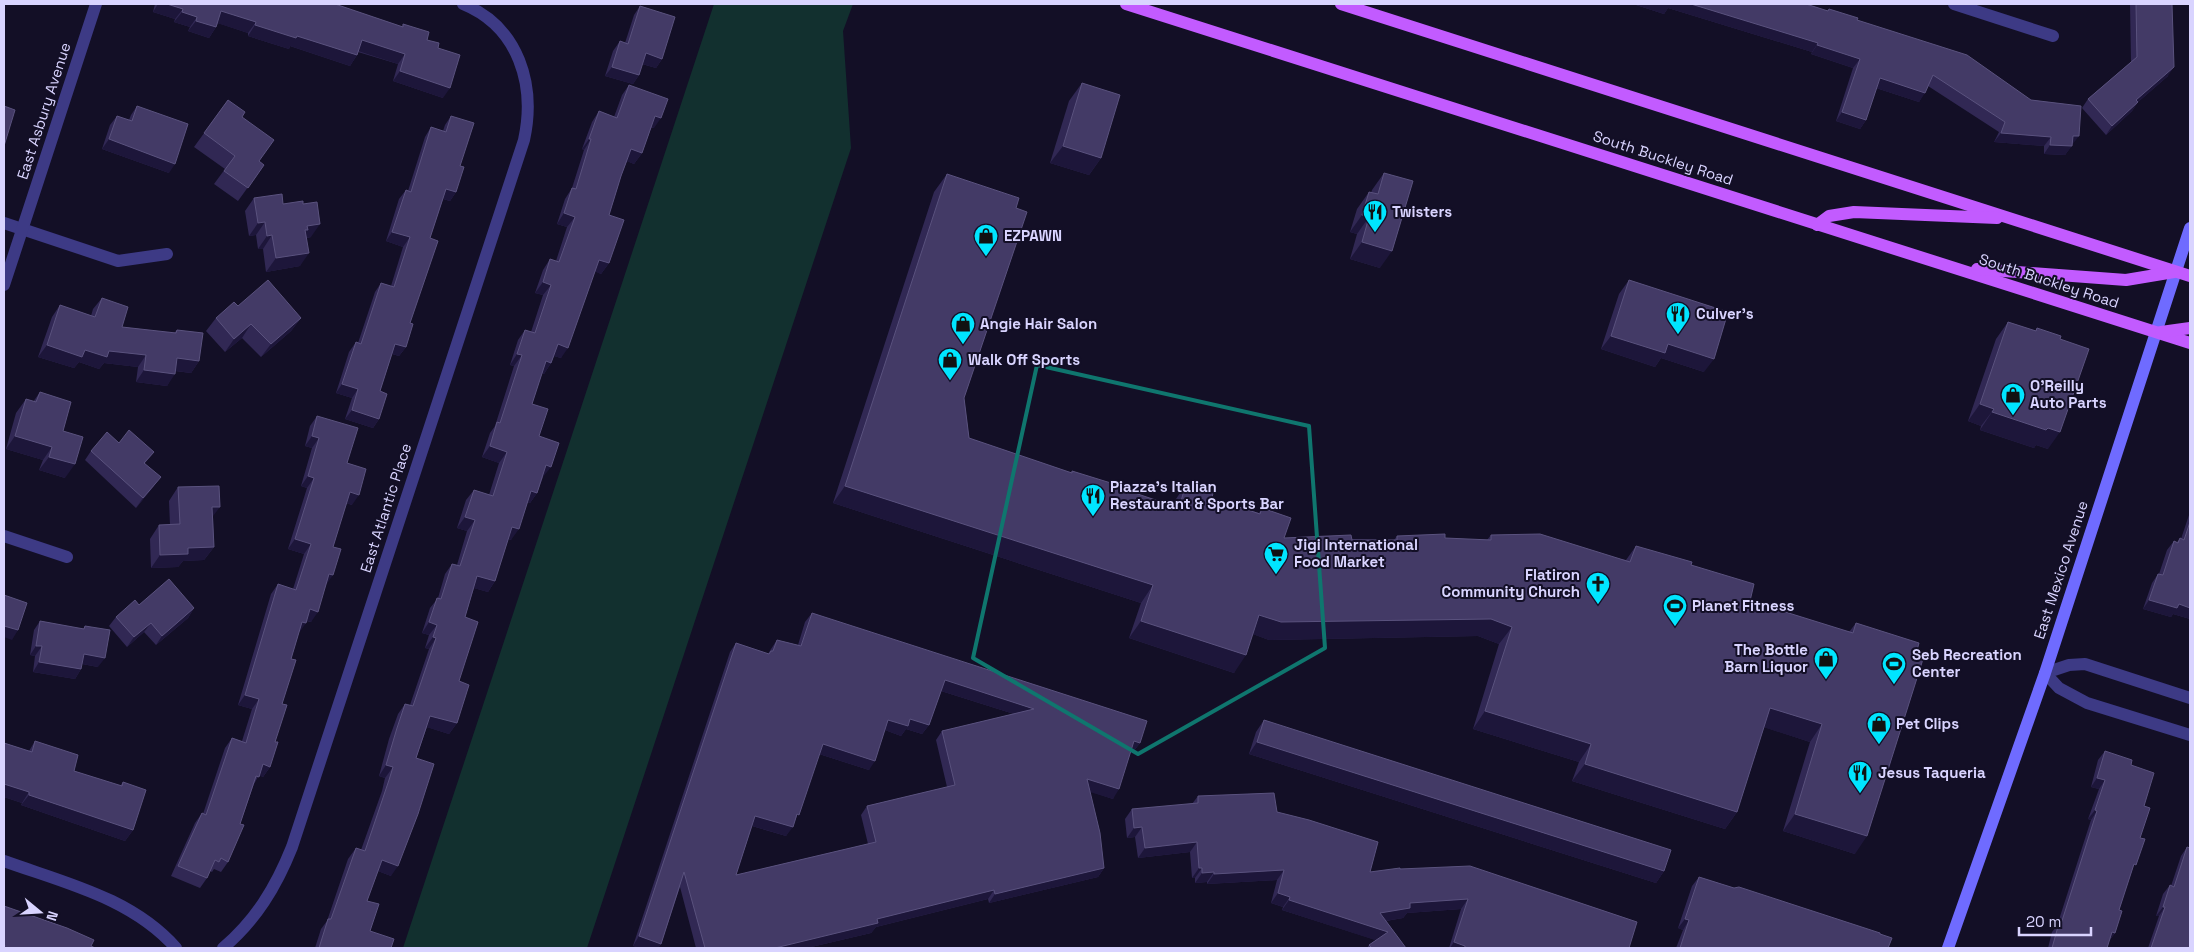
<svg xmlns="http://www.w3.org/2000/svg" width="2194" height="952" viewBox="0 0 2194 952" font-family="'Space Grotesk',sans-serif">
	<style>
		.green { fill: #12302f }
		.lines { fill: none; stroke-linecap: round; stroke-linejoin: round }
		.street { stroke: #3d3a85; stroke-width: 12 }
		.secondary { stroke: #6f6bff; stroke-width: 12 }
		.primary { stroke: #c25bff; stroke-width: 12 }
		.wall { fill: #312854; fill-rule: evenodd }
		.shaded-wall { fill: #1d163a }
		.building { fill: #433a66; stroke: #5a527e; fill-rule: evenodd }
		.marked { fill: none; stroke: #0f766e; stroke-width: 4; stroke-linejoin: round }
		.labels { text-anchor: middle; stroke-width: 4; stroke-linejoin: round; paint-order: stroke }
		.street-label { font-size: 15px; fill: #d9d4ff; stroke: #130f26 }
		.poi-label { font-size: 15px; font-weight: bold; fill: #d9d4ff; stroke: #130f26; text-anchor: start }
	</style>
	<rect width="100%" height="100%" fill="#130f26"/>
	<path class="green" d="M 714,4 L 853,4 L 843,31 L 851,148 L 587,948 L 403,948 Z"/>
	<g class="lines">
		<g class="street">
			<path d="M 1954,4 L 2053,36"/>
			<path d="M 4,223 L 118,261 L 167,254"/>
			<path d="M 4,285 L 96,4"/>
			<path d="M 4,536 L 67,557"/>
			<path d="M 2190,698 L 2085,664 L 2069,665 L 2045,673 L 2059,688 L 2087,703 L 2190,735"/>
			<path d="M 4,861 C 65,883 132,898 176,948"/>
			<path d="M 223,948 C 256,920 276,887 292,847 L 524,140 C 536,85 519,27 463,4"/>
		</g>
		<path class="secondary" d="M 1948,948 L 2045,673 L 2190,228"/>
		<g class="primary">
			<path d="M 1126,4 L 2190,343"/>
			<path d="M 1341,4 L 2190,276"/>
			<path d="M 1817,225 L 1829,216 L 1854,212 L 1997,218"/>
			<path d="M 1977,269 L 2126,280 L 2174,272"/>
			<path d="M 2161,332 L 2190,328"/>
		</g>
	</g>
	<g class="wall">
		<path d="M 155,4 L 335,4 L 402,27 L 403,24 L 427,40 L 438,48 L 443,98 L 393,81 L 398,64 L 358,52 L 357,55 L 350,66 L 290,46 L 289,49 L 248,36 L 248,33 L 218,23 L 216,27 L 209,38 L 188,31 L 190,27 L 174,22 L 175,19 L 153,12 Z"/>
		<path d="M 1633,4 L 1806,4 L 1827,11 L 1829,9 L 1857,20 L 2072,145 L 2065,155 L 2044,154 L 2044,146 L 1994,142 L 1999,132 L 1928,86 L 1919,102 L 1876,88 L 1866,120 L 1860,129 L 1836,121 L 1853,68 L 1811,54 L 1812,52 L 1668,8 L 1664,14 Z"/>
		<path d="M 2130,4 L 2172,4 L 2168,76 L 2138,102 L 2132,111 L 2106,135 L 2082,108 L 2088,99 L 2131,62 Z"/>
		<path d="M 640,6 L 662,59 L 656,68 L 642,64 L 639,75 L 633,84 L 605,76 L 613,51 L 620,41 L 625,43 L 634,15 Z"/>
		<path d="M 1082,83 L 1101,158 L 1089,175 L 1050,163 L 1069,101 Z"/>
		<path d="M 629,85 L 654,128 L 651,128 L 642,153 L 634,164 L 627,161 L 621,176 L 609,215 L 609,263 L 601,274 L 595,271 L 561,358 L 554,356 L 551,363 L 544,374 L 542,373 L 532,404 L 539,436 L 543,477 L 537,493 L 530,503 L 527,502 L 511,540 L 508,539 L 495,581 L 488,592 L 474,588 L 465,617 L 459,681 L 457,723 L 449,734 L 427,727 L 416,758 L 391,876 L 378,871 L 367,901 L 370,931 L 391,948 L 315,948 L 321,929 L 327,921 L 348,859 L 356,848 L 361,850 L 382,791 L 385,778 L 379,776 L 389,739 L 398,714 L 405,704 L 410,705 L 429,649 L 425,648 L 429,635 L 422,633 L 430,608 L 438,598 L 445,574 L 452,564 L 457,565 L 467,531 L 457,528 L 466,500 L 474,490 L 489,495 L 499,463 L 482,457 L 490,433 L 495,426 L 514,366 L 510,365 L 518,340 L 525,330 L 531,332 L 543,295 L 535,293 L 543,270 L 550,259 L 556,261 L 567,227 L 557,224 L 565,199 L 572,188 L 584,150 L 582,149 L 592,122 L 599,111 L 614,117 L 622,95 Z"/>
		<path d="M 228,100 L 242,117 L 259,162 L 264,165 L 238,201 L 214,184 L 225,169 L 194,147 Z"/>
		<path d="M 137,106 L 169,173 L 102,149 L 110,125 L 117,116 L 129,120 L 131,115 Z"/>
		<path d="M 451,116 L 460,166 L 456,192 L 450,201 L 443,199 L 430,238 L 410,323 L 406,347 L 399,356 L 392,354 L 380,391 L 379,419 L 373,428 L 345,419 L 352,398 L 336,393 L 349,352 L 356,342 L 358,343 L 375,292 L 381,283 L 391,286 L 403,247 L 386,241 L 399,199 L 406,190 L 408,191 L 425,137 L 431,127 L 443,131 L 445,125 Z"/>
		<path d="M 1384,173 L 1380,268 L 1350,259 L 1357,234 L 1350,232 L 1357,209 L 1369,192 L 1371,193 L 1372,190 Z"/>
		<path d="M 947,174 L 1016,208 L 964,398 L 969,438 L 1071,473 L 1072,471 L 1126,490 L 1173,506 L 1174,502 L 1186,484 L 1212,498 L 1259,513 L 1262,508 L 1284,538 L 1394,540 L 1397,536 L 1487,540 L 1491,535 L 1626,560 L 1636,546 L 1691,565 L 1750,601 L 1849,632 L 1856,623 L 1855,854 L 1783,831 L 1810,742 L 1764,727 L 1737,812 L 1725,829 L 1572,781 L 1579,762 L 1473,729 L 1499,644 L 1478,636 L 1269,640 L 1253,634 L 1234,673 L 1129,638 L 1141,603 L 833,503 L 934,192 Z"/>
		<path d="M 254,198 L 283,204 L 311,237 L 307,238 L 300,266 L 266,272 L 263,249 L 258,249 L 256,235 L 249,236 L 245,211 Z"/>
		<path d="M 1629,280 L 1704,372 L 1661,358 L 1655,367 L 1601,349 L 1619,294 Z"/>
		<path d="M 102,298 L 122,327 L 174,333 L 177,330 L 199,361 L 191,373 L 175,371 L 167,386 L 136,382 L 138,367 L 104,363 L 99,369 L 79,362 L 74,368 L 38,357 L 52,317 L 60,305 L 91,316 L 93,309 Z"/>
		<path d="M 238,306 L 301,318 L 291,331 L 261,357 L 242,338 L 225,352 L 206,331 L 216,318 Z"/>
		<path d="M 2008,322 L 2035,331 L 2037,328 L 2060,339 L 2048,449 L 2036,445 L 2034,448 L 1980,430 L 1981,426 L 1968,421 L 1996,339 Z"/>
		<path d="M 40,392 L 63,431 L 65,478 L 39,470 L 43,460 L 6,449 L 16,413 L 26,399 L 33,402 Z"/>
		<path d="M 317,416 L 347,463 L 352,505 L 346,503 L 333,547 L 326,585 L 311,622 L 306,621 L 299,632 L 291,659 L 270,767 L 263,777 L 259,775 L 254,784 L 240,824 L 228,862 L 221,872 L 214,869 L 212,872 L 210,871 L 207,878 L 200,888 L 171,876 L 195,823 L 202,813 L 203,814 L 225,748 L 232,738 L 242,741 L 252,709 L 238,705 L 271,594 L 278,584 L 293,589 L 304,554 L 288,549 L 307,488 L 301,486 L 312,448 L 305,446 L 310,426 Z"/>
		<path d="M 119,443 L 154,452 L 145,463 L 154,486 L 136,508 L 85,460 L 91,451 Z"/>
		<path d="M 178,487 L 213,517 L 214,547 L 204,560 L 183,561 L 178,567 L 151,568 L 150,539 L 159,525 L 170,525 L 169,501 Z"/>
		<path d="M 2190,512 L 2190,619 L 2173,614 L 2171,617 L 2143,609 L 2152,583 L 2158,574 L 2159,574 L 2167,550 L 2174,541 L 2177,542 L 2180,538 L 2181,539 Z"/>
		<path d="M 194,608 L 188,618 L 156,645 L 144,632 L 127,647 L 109,626 L 116,617 Z"/>
		<path d="M 812,613 L 1140,743 L 1133,752 L 1131,751 L 1113,799 L 1089,791 L 1104,868 L 1098,877 L 989,903 L 988,899 L 876,927 L 871,933 L 807,948 L 696,948 L 680,887 L 661,944 L 658,948 L 641,948 L 633,946 L 730,652 L 736,643 L 768,654 L 771,649 L 777,640 L 798,645 L 805,622 ZM 941,691 L 1014,714 L 942,731 L 936,740 L 947,787 L 867,806 L 861,815 L 868,844 L 736,875 L 752,826 L 786,836 L 795,821 L 819,754 L 869,770 L 885,730 L 901,736 L 906,729 L 922,734 L 929,725 Z"/>
		<path d="M 40,621 L 83,629 L 85,626 L 98,667 L 82,664 L 81,669 L 75,679 L 33,672 L 35,656 L 30,655 L 34,630 Z"/>
		<path d="M 1264,720 L 1664,871 L 1656,883 L 1249,754 L 1256,732 Z"/>
		<path d="M 35,741 L 74,771 L 120,786 L 123,782 L 133,830 L 125,841 L 21,805 L 22,803 L 4,797 L 4,743 L 29,751 Z"/>
		<path d="M 2105,751 L 2131,765 L 2144,806 L 2140,838 L 2132,870 L 2119,910 L 2115,933 L 2109,941 L 2107,948 L 2048,948 L 2052,932 L 2057,926 L 2090,823 L 2091,820 L 2088,819 L 2099,789 L 2091,787 L 2098,760 Z"/>
		<path d="M 1198,796 L 1277,812 L 1370,872 L 1400,869 L 1629,948 L 1449,948 L 1461,909 L 1407,913 L 1403,918 L 1386,921 L 1406,948 L 1367,948 L 1369,945 L 1376,940 L 1282,910 L 1283,907 L 1271,903 L 1277,880 L 1207,884 L 1207,882 L 1195,883 L 1195,878 L 1192,878 L 1190,852 L 1138,858 L 1135,837 L 1127,838 L 1125,819 L 1132,809 L 1192,804 Z"/>
		<path d="M 2187,847 L 2190,948 L 2148,948 L 2159,916 L 2156,916 L 2163,894 L 2170,885 L 2171,886 L 2181,856 Z"/>
		<path d="M 1699,877 L 1880,934 L 1888,948 L 1676,948 L 1683,930 L 1678,928 L 1692,886 Z"/>
	</g>
	<g class="shaded-wall">
		<path d="M 158,4 L 167,4 L 183,9 L 175,19 L 153,12 Z"/>
		<path d="M 1633,4 L 1691,4 L 1818,43 L 1812,52 L 1668,8 L 1664,14 Z"/>
		<path d="M 221,11 L 256,22 L 248,33 L 214,22 Z"/>
		<path d="M 182,12 L 197,17 L 190,27 L 174,22 Z"/>
		<path d="M 196,21 L 216,27 L 209,38 L 188,31 Z"/>
		<path d="M 255,25 L 297,36 L 357,55 L 350,66 L 290,46 L 289,49 L 248,36 Z"/>
		<path d="M 362,40 L 405,54 L 398,64 L 355,50 Z"/>
		<path d="M 1817,45 L 1860,59 L 1853,68 L 1811,54 Z"/>
		<path d="M 646,53 L 662,59 L 656,68 L 639,63 Z"/>
		<path d="M 612,67 L 639,75 L 633,84 L 605,76 Z"/>
		<path d="M 2174,67 L 2168,76 L 2130,109 L 2136,100 Z"/>
		<path d="M 400,71 L 450,88 L 443,98 L 393,81 Z"/>
		<path d="M 1880,78 L 1925,93 L 1919,102 L 1873,87 Z"/>
		<path d="M 2138,102 L 2132,111 L 2106,135 L 2112,126 Z"/>
		<path d="M 1842,112 L 1866,120 L 1860,129 L 1836,121 Z"/>
		<path d="M 655,116 L 661,118 L 654,128 L 648,127 Z"/>
		<path d="M 2001,133 L 2051,137 L 2044,146 L 1994,142 Z"/>
		<path d="M 2073,136 L 2079,136 L 2072,145 Z"/>
		<path d="M 109,139 L 175,164 L 169,173 L 102,149 Z"/>
		<path d="M 589,139 L 591,139 L 584,150 L 582,149 Z"/>
		<path d="M 2050,145 L 2072,146 L 2065,155 L 2044,154 Z"/>
		<path d="M 1063,146 L 1101,158 L 1089,175 L 1050,163 Z"/>
		<path d="M 631,149 L 642,153 L 634,164 L 624,160 Z"/>
		<path d="M 446,189 L 456,192 L 450,201 L 440,198 Z"/>
		<path d="M 564,213 L 575,217 L 567,227 L 557,224 Z"/>
		<path d="M 1362,215 L 1369,217 L 1357,234 L 1350,232 Z"/>
		<path d="M 265,222 L 256,235 L 249,236 L 258,223 Z"/>
		<path d="M 320,224 L 311,237 L 301,239 L 307,226 Z"/>
		<path d="M 392,232 L 410,237 L 403,247 L 386,241 Z"/>
		<path d="M 272,235 L 263,249 L 258,249 L 267,236 Z"/>
		<path d="M 1362,242 L 1392,251 L 1380,268 L 1350,259 Z"/>
		<path d="M 309,253 L 300,266 L 266,272 L 276,258 Z"/>
		<path d="M 599,260 L 609,263 L 601,274 L 591,270 Z"/>
		<path d="M 543,282 L 551,285 L 543,295 L 535,293 Z"/>
		<path d="M 301,318 L 291,331 L 261,357 L 271,344 Z"/>
		<path d="M 251,324 L 242,338 L 225,352 L 234,339 Z"/>
		<path d="M 1611,336 L 1668,344 L 1714,359 L 1704,372 L 1661,358 L 1655,367 L 1601,349 Z"/>
		<path d="M 395,344 L 406,347 L 399,356 L 389,353 Z"/>
		<path d="M 558,344 L 568,348 L 561,358 L 550,355 Z"/>
		<path d="M 47,345 L 85,350 L 109,351 L 146,355 L 138,367 L 104,363 L 99,369 L 79,362 L 74,368 L 38,357 Z"/>
		<path d="M 517,354 L 522,355 L 514,366 L 510,365 Z"/>
		<path d="M 177,358 L 199,361 L 191,373 L 169,370 Z"/>
		<path d="M 546,361 L 551,363 L 544,374 L 539,372 Z"/>
		<path d="M 144,370 L 175,374 L 167,386 L 136,382 Z"/>
		<path d="M 342,384 L 358,389 L 352,398 L 336,393 Z"/>
		<path d="M 1980,404 L 1994,409 L 1981,426 L 1968,421 Z"/>
		<path d="M 352,410 L 379,419 L 373,428 L 345,419 Z"/>
		<path d="M 1992,412 L 2048,428 L 2060,432 L 2048,449 L 2036,445 L 2034,448 L 1980,430 Z"/>
		<path d="M 15,436 L 52,447 L 43,460 L 6,449 Z"/>
		<path d="M 312,436 L 319,438 L 312,448 L 305,446 Z"/>
		<path d="M 490,446 L 507,452 L 499,463 L 482,457 Z"/>
		<path d="M 49,457 L 75,464 L 65,478 L 39,470 Z"/>
		<path d="M 546,465 L 551,467 L 543,477 L 539,476 Z"/>
		<path d="M 308,476 L 314,478 L 307,488 L 301,486 Z"/>
		<path d="M 161,477 L 154,486 L 136,508 L 143,498 Z"/>
		<path d="M 845,486 L 1153,585 L 1141,603 L 833,503 Z"/>
		<path d="M 531,491 L 537,493 L 530,503 L 524,501 Z"/>
		<path d="M 350,492 L 359,495 L 352,505 L 343,502 Z"/>
		<path d="M 212,507 L 220,507 L 210,520 Z"/>
		<path d="M 465,517 L 475,520 L 467,531 L 457,528 Z"/>
		<path d="M 512,527 L 519,529 L 511,540 L 505,537 Z"/>
		<path d="M 295,539 L 311,544 L 304,554 L 288,549 Z"/>
		<path d="M 214,547 L 204,560 L 183,561 L 178,567 L 151,568 L 160,555 L 188,548 Z"/>
		<path d="M 329,574 L 333,575 L 326,585 Z"/>
		<path d="M 477,576 L 495,581 L 488,592 L 470,587 Z"/>
		<path d="M 2149,600 L 2179,604 L 2190,608 L 2190,619 L 2173,614 L 2171,617 L 2143,609 Z"/>
		<path d="M 194,608 L 188,618 L 156,645 L 162,636 Z"/>
		<path d="M 310,609 L 318,612 L 311,622 L 303,619 Z"/>
		<path d="M 1259,615 L 1491,619 L 1512,627 L 1499,644 L 1478,636 L 1269,640 L 1247,632 Z"/>
		<path d="M 1141,621 L 1246,655 L 1234,673 L 1129,638 Z"/>
		<path d="M 302,622 L 306,623 L 299,633 Z"/>
		<path d="M 429,622 L 437,625 L 429,635 L 422,633 Z"/>
		<path d="M 151,623 L 144,632 L 127,647 L 134,637 Z"/>
		<path d="M 4,626 L 18,630 L 12,640 L 4,637 Z"/>
		<path d="M 433,637 L 436,638 L 429,649 L 425,648 Z"/>
		<path d="M 36,646 L 42,646 L 35,656 L 30,655 Z"/>
		<path d="M 84,654 L 105,658 L 98,667 L 77,663 Z"/>
		<path d="M 39,662 L 81,669 L 75,679 L 33,672 Z"/>
		<path d="M 945,680 L 1034,709 L 1027,718 L 938,690 Z"/>
		<path d="M 245,695 L 259,699 L 252,709 L 238,705 Z"/>
		<path d="M 1770,708 L 1822,724 L 1810,742 L 1757,725 Z"/>
		<path d="M 1485,711 L 1591,744 L 1579,762 L 1473,729 Z"/>
		<path d="M 430,716 L 457,723 L 449,734 L 423,726 Z"/>
		<path d="M 910,719 L 929,725 L 922,734 L 906,729 L 901,736 L 882,729 L 888,720 Z"/>
		<path d="M 1134,741 L 1140,743 L 1133,752 L 1127,750 Z"/>
		<path d="M 1257,742 L 1664,871 L 1656,883 L 1249,754 Z"/>
		<path d="M 823,744 L 875,761 L 869,770 L 816,753 Z"/>
		<path d="M 263,764 L 270,767 L 263,777 L 256,774 Z"/>
		<path d="M 1585,764 L 1737,812 L 1725,829 L 1572,781 Z"/>
		<path d="M 386,765 L 393,767 L 385,778 L 379,776 Z"/>
		<path d="M 2097,778 L 2105,780 L 2099,789 L 2091,787 Z"/>
		<path d="M 1087,779 L 1119,789 L 1113,799 L 1080,789 Z"/>
		<path d="M 4,784 L 29,792 L 22,803 L 4,797 Z"/>
		<path d="M 29,795 L 133,830 L 125,841 L 21,805 Z"/>
		<path d="M 2095,810 L 2097,811 L 2091,820 L 2088,819 Z"/>
		<path d="M 1795,814 L 1867,836 L 1855,854 L 1783,831 Z"/>
		<path d="M 755,816 L 793,827 L 786,836 L 749,825 Z"/>
		<path d="M 1142,827 L 1135,837 L 1127,838 L 1134,828 Z"/>
		<path d="M 1197,842 L 1190,852 L 1138,858 L 1145,848 Z"/>
		<path d="M 382,860 L 398,866 L 391,876 L 375,870 Z"/>
		<path d="M 1104,868 L 1098,877 L 989,903 L 995,894 Z"/>
		<path d="M 1199,868 L 1202,868 L 1195,878 L 1192,878 Z"/>
		<path d="M 1284,870 L 1277,880 L 1207,884 L 1214,874 Z"/>
		<path d="M 1214,872 L 1207,882 L 1195,883 L 1202,873 Z"/>
		<path d="M 994,890 L 988,899 L 876,927 L 871,933 L 807,948 L 775,948 L 877,919 Z"/>
		<path d="M 1278,893 L 1290,897 L 1283,907 L 1271,903 Z"/>
		<path d="M 1468,899 L 1461,909 L 1407,913 L 1403,918 L 1373,923 L 1380,913 L 1410,903 Z"/>
		<path d="M 1289,900 L 1388,932 L 1381,942 L 1282,910 Z"/>
		<path d="M 2163,907 L 2165,907 L 2159,916 L 2156,916 Z"/>
		<path d="M 1685,919 L 1689,920 L 1683,930 L 1678,928 Z"/>
		<path d="M 2112,932 L 2115,933 L 2108,942 Z"/>
		<path d="M 639,936 L 661,944 L 658,948 L 641,948 L 633,946 Z"/>
		<path d="M 1454,942 L 1465,946 L 1464,948 L 1450,948 Z"/>
	</g>
	<g class="building">
		<path d="M 167,4 L 335,4 L 403,27 L 403,24 L 429,32 L 427,40 L 439,43 L 438,48 L 460,55 L 450,88 L 400,71 L 405,54 L 362,40 L 357,55 L 297,36 L 296,38 L 255,25 L 256,22 L 221,11 L 216,27 L 196,21 L 197,17 L 182,12 L 183,9 Z"/>
		<path d="M 1691,4 L 1806,4 L 1828,11 L 1829,9 L 1858,18 L 1857,20 L 1967,55 L 2031,100 L 2081,106 L 2079,136 L 2073,136 L 2072,146 L 2050,145 L 2051,137 L 2001,133 L 2005,122 L 1933,75 L 1925,93 L 1880,78 L 1866,120 L 1842,112 L 1860,59 L 1817,45 L 1818,43 Z"/>
		<path d="M 2136,4 L 2172,4 L 2174,67 L 2136,100 L 2138,102 L 2112,126 L 2088,99 L 2137,57 Z"/>
		<path d="M 640,6 L 675,17 L 662,59 L 646,53 L 639,75 L 612,67 L 620,41 L 628,44 Z"/>
		<path d="M 1082,83 L 1120,95 L 1101,158 L 1063,146 Z"/>
		<path d="M 629,85 L 668,99 L 661,118 L 655,116 L 642,153 L 631,149 L 621,176 L 609,215 L 624,220 L 609,263 L 599,260 L 568,348 L 558,344 L 551,363 L 546,361 L 532,404 L 548,409 L 539,436 L 559,443 L 551,467 L 546,465 L 537,493 L 531,491 L 519,529 L 512,527 L 495,581 L 477,576 L 465,617 L 478,622 L 459,681 L 469,685 L 457,723 L 430,716 L 416,758 L 434,764 L 418,814 L 398,866 L 382,860 L 367,901 L 379,904 L 370,931 L 394,939 L 391,948 L 319,948 L 328,919 L 331,919 L 356,848 L 365,851 L 389,780 L 393,767 L 386,765 L 397,728 L 405,704 L 413,706 L 436,638 L 433,637 L 437,625 L 429,622 L 437,598 L 441,599 L 452,564 L 460,566 L 475,520 L 465,517 L 474,490 L 493,496 L 507,452 L 490,446 L 497,422 L 500,423 L 522,355 L 517,354 L 525,330 L 535,333 L 551,285 L 543,282 L 550,259 L 559,262 L 575,217 L 564,213 L 572,188 L 576,189 L 591,139 L 589,139 L 599,111 L 617,118 Z"/>
		<path d="M 228,100 L 245,112 L 242,117 L 274,140 L 259,161 L 264,165 L 248,188 L 224,171 L 235,156 L 204,133 Z"/>
		<path d="M 4,106 L 15,110 L 4,146 Z"/>
		<path d="M 137,106 L 188,124 L 175,164 L 109,139 L 117,116 L 132,121 Z"/>
		<path d="M 451,116 L 474,123 L 460,166 L 464,167 L 456,192 L 446,189 L 430,238 L 438,241 L 410,323 L 413,324 L 406,347 L 395,344 L 380,391 L 387,394 L 379,419 L 352,410 L 358,389 L 342,384 L 356,342 L 361,344 L 381,283 L 394,287 L 410,237 L 392,232 L 406,190 L 411,192 L 431,127 L 446,132 Z"/>
		<path d="M 1384,173 L 1413,181 L 1392,251 L 1362,242 L 1369,217 L 1362,215 L 1369,192 L 1378,194 Z"/>
		<path d="M 947,174 L 1019,198 L 1016,208 L 1027,212 L 964,398 L 969,438 L 1072,473 L 1072,471 L 1127,488 L 1126,490 L 1179,508 L 1186,484 L 1213,493 L 1212,498 L 1260,514 L 1262,508 L 1291,518 L 1284,538 L 1351,535 L 1352,540 L 1397,540 L 1397,536 L 1445,534 L 1445,538 L 1491,540 L 1491,535 L 1540,534 L 1630,562 L 1636,546 L 1692,562 L 1691,565 L 1754,584 L 1750,601 L 1853,633 L 1856,623 L 1919,643 L 1916,654 L 1924,656 L 1867,836 L 1795,814 L 1822,724 L 1770,708 L 1737,812 L 1585,764 L 1591,744 L 1485,711 L 1512,627 L 1491,619 L 1281,622 L 1259,615 L 1246,655 L 1141,621 L 1153,585 L 845,486 Z"/>
		<path d="M 282,194 L 283,204 L 303,201 L 303,204 L 317,202 L 320,224 L 307,226 L 308,230 L 305,230 L 309,253 L 276,258 L 272,235 L 267,236 L 265,222 L 258,223 L 254,198 Z"/>
		<path d="M 268,280 L 301,318 L 271,344 L 251,324 L 234,339 L 216,318 L 234,302 L 238,306 Z"/>
		<path d="M 1629,280 L 1728,312 L 1714,359 L 1668,344 L 1665,353 L 1611,336 Z"/>
		<path d="M 102,298 L 128,307 L 122,327 L 176,333 L 177,330 L 203,333 L 199,361 L 177,358 L 175,374 L 144,370 L 146,355 L 109,351 L 107,357 L 85,350 L 82,357 L 47,345 L 60,305 L 95,317 Z"/>
		<path d="M 2008,322 L 2036,331 L 2037,328 L 2061,336 L 2060,339 L 2089,349 L 2060,432 L 2048,428 L 2046,430 L 1992,412 L 1994,409 L 1980,404 Z"/>
		<path d="M 40,392 L 71,402 L 63,431 L 83,437 L 75,464 L 49,457 L 52,447 L 15,436 L 26,399 L 36,402 Z"/>
		<path d="M 317,416 L 358,428 L 347,463 L 366,469 L 359,495 L 350,492 L 333,547 L 341,549 L 333,575 L 329,574 L 318,612 L 310,609 L 306,623 L 302,622 L 291,659 L 296,660 L 282,704 L 287,705 L 275,742 L 278,742 L 270,767 L 263,764 L 259,777 L 256,776 L 240,824 L 244,825 L 228,862 L 221,858 L 219,862 L 215,860 L 207,878 L 178,866 L 202,813 L 206,815 L 232,738 L 246,743 L 259,699 L 245,695 L 278,584 L 296,590 L 311,544 L 295,539 L 314,478 L 308,476 L 319,438 L 312,436 Z"/>
		<path d="M 129,430 L 154,452 L 144,463 L 161,477 L 143,498 L 91,451 L 107,432 L 119,443 Z"/>
		<path d="M 219,486 L 220,507 L 212,507 L 214,547 L 188,548 L 188,554 L 160,555 L 159,525 L 180,524 L 178,487 Z"/>
		<path d="M 2190,522 L 2190,608 L 2179,604 L 2177,608 L 2149,600 L 2158,574 L 2163,575 L 2174,541 L 2178,543 L 2180,538 L 2184,540 Z"/>
		<path d="M 169,579 L 194,608 L 162,636 L 151,623 L 134,637 L 116,617 L 135,600 L 139,605 Z"/>
		<path d="M 4,595 L 27,603 L 18,630 L 4,626 Z"/>
		<path d="M 812,613 L 1147,721 L 1140,743 L 1134,741 L 1119,789 L 1087,779 L 1100,833 L 1104,868 L 995,894 L 994,890 L 877,919 L 878,923 L 775,948 L 705,948 L 684,872 L 661,944 L 639,936 L 736,643 L 769,654 L 771,651 L 773,651 L 777,640 L 801,646 ZM 945,680 L 1034,709 L 942,731 L 955,785 L 867,806 L 876,842 L 736,875 L 755,816 L 793,827 L 797,814 L 799,815 L 823,744 L 875,761 L 888,720 L 908,726 L 910,719 L 929,725 Z"/>
		<path d="M 40,621 L 84,629 L 85,626 L 110,630 L 105,658 L 84,654 L 81,669 L 39,662 L 42,646 L 36,646 Z"/>
		<path d="M 1264,720 L 1671,850 L 1664,871 L 1257,742 Z"/>
		<path d="M 35,741 L 78,755 L 74,771 L 122,786 L 123,782 L 146,790 L 133,830 L 29,795 L 29,792 L 4,784 L 4,743 L 32,752 Z"/>
		<path d="M 2105,751 L 2132,760 L 2131,765 L 2154,773 L 2144,806 L 2150,808 L 2140,838 L 2145,839 L 2136,865 L 2134,864 L 2119,910 L 2122,911 L 2115,933 L 2112,932 L 2107,948 L 2052,948 L 2059,923 L 2061,924 L 2096,814 L 2097,811 L 2095,810 L 2105,780 L 2097,778 Z"/>
		<path d="M 1274,793 L 1277,812 L 1309,820 L 1378,842 L 1370,872 L 1400,868 L 1400,869 L 1470,866 L 1637,922 L 1629,948 L 1465,948 L 1465,946 L 1454,942 L 1468,899 L 1410,903 L 1410,908 L 1380,913 L 1406,948 L 1372,948 L 1369,945 L 1388,932 L 1289,900 L 1290,897 L 1278,893 L 1284,870 L 1214,874 L 1214,872 L 1202,873 L 1202,868 L 1199,868 L 1197,842 L 1145,848 L 1142,827 L 1134,828 L 1132,809 L 1198,803 L 1198,796 Z"/>
		<path d="M 2187,847 L 2190,848 L 2190,948 L 2151,948 L 2165,907 L 2163,907 L 2170,885 L 2174,887 Z"/>
		<path d="M 1699,877 L 1734,888 L 1739,887 L 1880,933 L 1880,934 L 1892,938 L 1888,948 L 1680,948 L 1689,920 L 1685,919 Z"/>
		<path d="M 4,906 L 67,928 L 94,940 L 91,946 L 95,948 L 4,948 L 5,945 L 4,945 Z"/>
	</g>
	<path class="marked" d="M 1037,365 L 1309,426 L 1325,648 L 1138,754 L 973,658 Z"/>
	<defs>
		<symbol id="restaurant-pin" viewBox="-11 -11 22 30"><path d="M0 17L-7.5 6A9.5 9.5 0 1 1 7.5 6Z" fill="#00e5ff" stroke="#130f26"/><path d="M-5-6h1v4h1v-4h1v4h1v-4h1v5L-1.5 .5V6h-2V.5L-5-1ZM5-6V6H3V1.5H1.5Q1.5-4 5-6Z" fill="#111"/></symbol>
		<symbol id="shop-pin" viewBox="-11 -11 22 30"><path d="M0 17L-7.5 6A9.5 9.5 0 1 1 7.5 6Z" fill="#00e5ff" stroke="#130f26"/><path d="M-5-2.5h2.3a2.7 3.5 0 0 1 5.4 0H5L5.5 6h-11ZM-1.5-2.5h3a1.5 2.3 0 0 0-3 0Z" fill="#111"/></symbol>
		<symbol id="supermarket-pin" viewBox="-11 -11 22 30"><path d="M0 17L-7.5 6A9.5 9.5 0 1 1 7.5 6Z" fill="#00e5ff" stroke="#130f26"/><path d="M-6-5.5h2.5l.6 2H6L4.5 2H-2.5L-4.4-4H-6ZM-1.5 3.2a1.3 1.3 0 1 0 .1 0ZM3 3.2a1.3 1.3 0 1 0 .1 0Z" fill="#111"/></symbol>
		<symbol id="church-pin" viewBox="-11 -11 22 30"><path d="M0 17L-7.5 6A9.5 9.5 0 1 1 7.5 6Z" fill="#00e5ff" stroke="#130f26"/><path d="M-1.2-6h2.4v3.5h3.3v2.4h-3.3V6h-2.4V-.1h-3.3v-2.4h3.3Z" fill="#111"/></symbol>
		<symbol id="stadium-pin" viewBox="-11 -11 22 30"><path d="M0 17L-7.5 6A9.5 9.5 0 1 1 7.5 6Z" fill="#00e5ff" stroke="#130f26"/><path d="M0-5a6.5 5 0 1 0 0 10a6.5 5 0 1 0 0-10ZM-3.5-1.8h7v3.6h-7Z" fill="#111"/></symbol>
	</defs>
	<g fill-rule="evenodd">
		<use href="#restaurant-pin" x="1361" y="198" width="28" height="38"/>
		<use href="#shop-pin" x="972" y="222" width="28" height="38"/>
		<use href="#restaurant-pin" x="1664" y="300" width="28" height="38"/>
		<use href="#shop-pin" x="949" y="310" width="28" height="38"/>
		<use href="#shop-pin" x="936" y="346" width="28" height="38"/>
		<use href="#shop-pin" x="1999" y="381" width="28" height="38"/>
		<use href="#restaurant-pin" x="1079" y="482" width="28" height="38"/>
		<use href="#supermarket-pin" x="1262" y="540" width="28" height="38"/>
		<use href="#church-pin" x="1584" y="570" width="28" height="38"/>
		<use href="#stadium-pin" x="1661" y="592" width="28" height="38"/>
		<use href="#shop-pin" x="1812" y="645" width="28" height="38"/>
		<use href="#stadium-pin" x="1880" y="650" width="28" height="38"/>
		<use href="#shop-pin" x="1865" y="710" width="28" height="38"/>
		<use href="#restaurant-pin" x="1846" y="759" width="28" height="38"/>
	</g>
	<g class="labels">
		<g class="street-label">
			<text transform="translate(44 111) rotate(-72)" y="5">East Asbury Avenue</text>
			<text transform="translate(1663 158) rotate(18)" y="5">South Buckley Road</text>
			<text transform="translate(2049 281) rotate(18)" y="5">South Buckley Road</text>
			<text transform="translate(386 508) rotate(-72)" y="5">East Atlantic Place</text>
			<text transform="translate(2061 570) rotate(-72)" y="5">East Mexico Avenue</text>
		</g>
		<g class="poi-label">
			<text x="1392" y="217">Twisters</text>
			<text x="1004" y="241">EZPAWN</text>
			<text x="1696" y="319">Culver's</text>
			<text x="980" y="329">Angie Hair Salon</text>
			<text x="968" y="365">Walk Off Sports</text>
			<text x="2030" y="391">O'Reilly<tspan x="2030" dy="17">Auto Parts</tspan></text>
			<text x="1110" y="492">Piazza's Italian<tspan x="1110" dy="17">Restaurant &amp; Sports Bar</tspan></text>
			<text x="1294" y="550">Jigi International<tspan x="1294" dy="17">Food Market</tspan></text>
			<text x="1580" y="580" text-anchor="end">Flatiron<tspan x="1580" dy="17">Community Church</tspan></text>
			<text x="1692" y="611">Planet Fitness</text>
			<text x="1808" y="655" text-anchor="end">The Bottle<tspan x="1808" dy="17">Barn Liquor</tspan></text>
			<text x="1912" y="660">Seb Recreation<tspan x="1912" dy="17">Center</tspan></text>
			<text x="1896" y="729">Pet Clips</text>
			<text x="1878" y="778">Jesus Taqueria</text>
		</g>
	</g>
	<rect width="2194" height="952" fill="none" stroke="#d9d4ff" stroke-width="10"/>
	<g transform="translate(40 912) rotate(108)" stroke="#130f26" stroke-width="4" paint-order="stroke">
	<path d="M0-4L9 19L0 12L-9 19Z" fill="#d9d4ff"/>
	<text y="-8" font-size="14" font-weight="bold" text-anchor="middle" fill="#d9d4ff">N</text>
	</g>
	<path d="M2019 927v8h72v-8" fill="none" stroke="#d9d4ff" stroke-width="2.5"/>
	<text x="2026" y="927" font-size="15" fill="#d9d4ff" stroke="#130f26" stroke-width="4" paint-order="stroke">20 m</text>
</svg>
